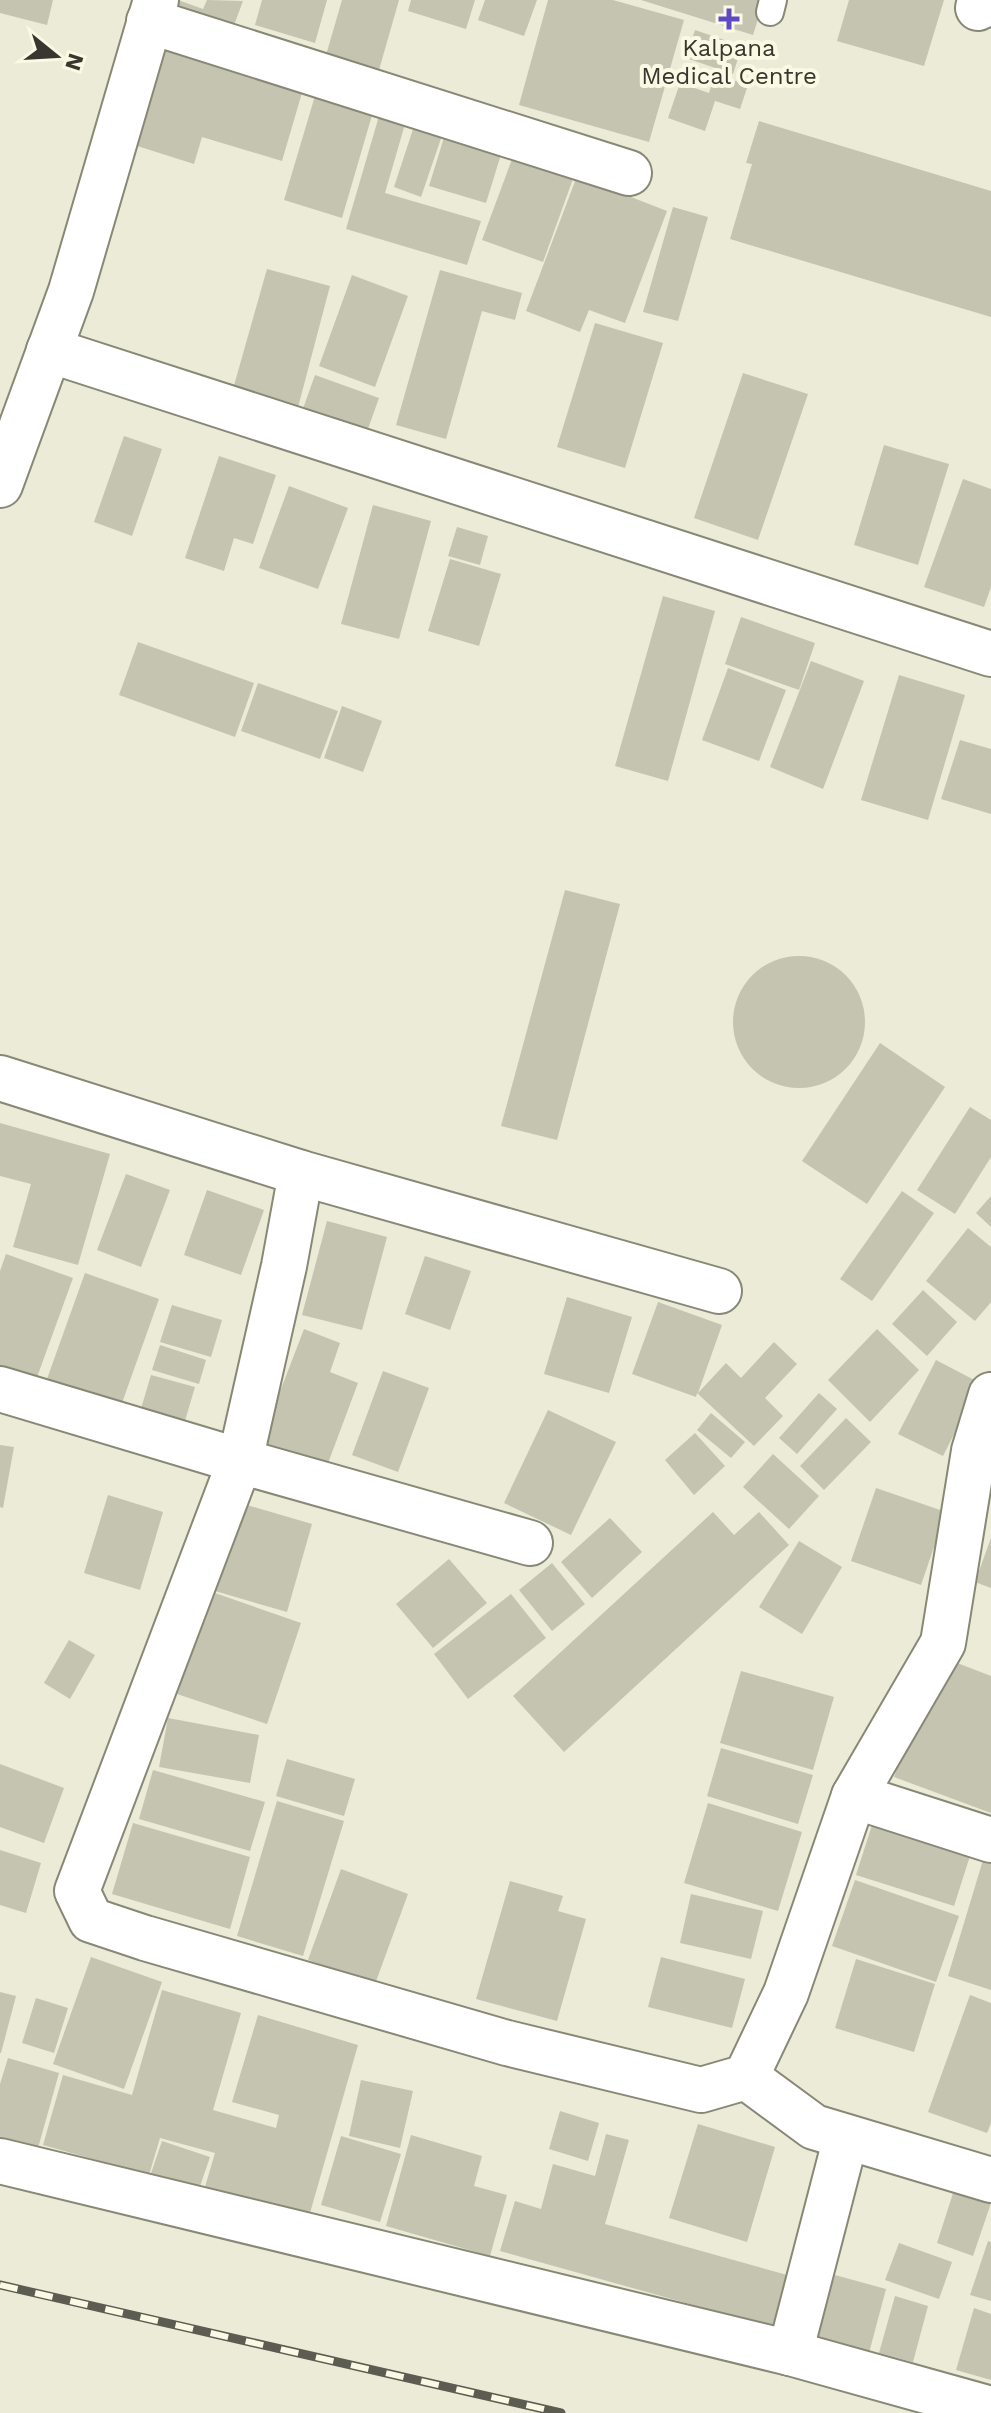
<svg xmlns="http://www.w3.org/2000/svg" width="991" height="2413" viewBox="0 0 991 2413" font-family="'Work Sans',sans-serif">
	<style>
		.building { fill: #c5c4b1 }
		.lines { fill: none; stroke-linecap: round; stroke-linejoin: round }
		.service-casing { stroke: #888876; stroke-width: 30 }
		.minor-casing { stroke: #888876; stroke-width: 48 }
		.tertiary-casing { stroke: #888876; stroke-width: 48 }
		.service { stroke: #fff; stroke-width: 26 }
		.minor { stroke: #fff; stroke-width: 44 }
		.tertiary { stroke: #fff; stroke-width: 44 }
		.rail-casing { stroke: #5c5c52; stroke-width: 9 }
		.rail { stroke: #f9f9e4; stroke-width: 6; stroke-dasharray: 18; stroke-linecap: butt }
		.poi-dot { fill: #5e4bc3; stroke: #f9f9e4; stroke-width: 3 }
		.labels { text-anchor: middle; stroke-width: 8; stroke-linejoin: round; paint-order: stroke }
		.poi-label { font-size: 24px; fill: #37372f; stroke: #f9f9e4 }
	</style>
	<rect width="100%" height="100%" fill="#ecebd7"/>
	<g class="building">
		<path d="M 0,0 L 53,0 L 47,25 L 0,13 Z"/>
		<path d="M 171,0 L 178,0 L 203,9 L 207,0 L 243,1 L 230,36 L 167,12 Z"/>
		<path d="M 262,0 L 327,0 L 315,43 L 255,25 Z"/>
		<path d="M 342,0 L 399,0 L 377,77 L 324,62 Z"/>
		<path d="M 411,0 L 475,0 L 466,29 L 408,11 Z"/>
		<path d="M 485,0 L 537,0 L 524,36 L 478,20 Z"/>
		<path d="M 548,0 L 613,0 L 684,20 L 649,142 L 519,105 Z"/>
		<path d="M 641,0 L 764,0 L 753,35 Z"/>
		<path d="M 849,0 L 944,0 L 924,66 L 837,41 Z"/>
		<path d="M 695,30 L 742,46 L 733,74 L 686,58 Z"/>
		<path d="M 161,43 L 304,86 L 282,161 L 202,137 L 194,164 L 131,144 Z"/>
		<path d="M 715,74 L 748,85 L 740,109 L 715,101 L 705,131 L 668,118 L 680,83 L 709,93 Z"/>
		<path d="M 317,89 L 375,105 L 342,218 L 284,200 Z"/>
		<path d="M 419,111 L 447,121 L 421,197 L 394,187 Z"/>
		<path d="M 379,116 L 405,124 L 385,193 L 481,221 L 467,265 L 346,229 Z"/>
		<path d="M 759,121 L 991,191 L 991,317 L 730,239 L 752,164 L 746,163 Z"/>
		<path d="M 446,131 L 503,148 L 486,203 L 429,186 Z"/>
		<path d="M 518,143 L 578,165 L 543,262 L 482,240 Z"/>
		<path d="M 577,176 L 667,211 L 625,323 L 589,310 L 580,332 L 526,311 Z"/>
		<path d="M 673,207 L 708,217 L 678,321 L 643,312 Z"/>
		<path d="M 267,269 L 330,286 L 296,415 L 231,396 Z"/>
		<path d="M 440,270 L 522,293 L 515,320 L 482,311 L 446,439 L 396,425 Z"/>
		<path d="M 352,275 L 408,296 L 375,387 L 319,366 Z"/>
		<path d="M 595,323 L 663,343 L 625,468 L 557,447 Z"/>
		<path d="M 743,373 L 808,394 L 758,540 L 694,518 Z"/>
		<path d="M 315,375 L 379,398 L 364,440 L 300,417 Z"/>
		<path d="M 124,436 L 162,449 L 132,536 L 94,522 Z"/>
		<path d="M 884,445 L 949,464 L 918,565 L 854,545 Z"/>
		<path d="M 219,456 L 276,475 L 253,544 L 234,538 L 224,571 L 185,558 Z"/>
		<path d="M 963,479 L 991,489 L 991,587 L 984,607 L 924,587 Z"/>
		<path d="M 289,486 L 348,508 L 318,589 L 259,568 Z"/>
		<path d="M 373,505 L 431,521 L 399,639 L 341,624 Z"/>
		<path d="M 457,527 L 488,536 L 480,565 L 448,556 Z"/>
		<path d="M 450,559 L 501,574 L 479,646 L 428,631 Z"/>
		<path d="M 663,596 L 715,611 L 668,781 L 615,766 Z"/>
		<path d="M 741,617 L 815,643 L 799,690 L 725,664 Z"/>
		<path d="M 138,642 L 254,683 L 235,737 L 119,695 Z"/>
		<path d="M 811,661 L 864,681 L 823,789 L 770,767 Z"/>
		<path d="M 728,668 L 786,690 L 759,761 L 702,740 Z"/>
		<path d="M 899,675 L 965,695 L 928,820 L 861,800 Z"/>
		<path d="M 258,683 L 338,711 L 320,759 L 241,731 Z"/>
		<path d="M 342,706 L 382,721 L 363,772 L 324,758 Z"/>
		<path d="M 960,740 L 991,749 L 991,814 L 941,799 Z"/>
		<path d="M 565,890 L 620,904 L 557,1140 L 501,1126 Z"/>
		<circle cx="799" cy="1022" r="66"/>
		<path d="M 880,1043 L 945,1087 L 867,1204 L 802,1161 Z"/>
		<path d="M 970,1107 L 991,1120 L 991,1157 L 955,1214 L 917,1190 Z"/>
		<path d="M 0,1123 L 110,1154 L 78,1265 L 13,1247 L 31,1184 L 0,1176 Z"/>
		<path d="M 126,1174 L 170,1190 L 141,1267 L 97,1250 Z"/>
		<path d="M 207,1190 L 264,1210 L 241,1275 L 184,1255 Z"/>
		<path d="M 902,1191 L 934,1213 L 872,1301 L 840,1279 Z"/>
		<path d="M 991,1196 L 991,1227 L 976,1213 Z"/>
		<path d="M 327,1221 L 387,1237 L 362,1330 L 302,1315 Z"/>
		<path d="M 968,1228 L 991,1247 L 991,1302 L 975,1321 L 926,1281 Z"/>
		<path d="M 6,1254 L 73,1278 L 32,1391 L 0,1379 L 0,1271 Z"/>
		<path d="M 425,1256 L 471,1271 L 450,1330 L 405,1314 Z"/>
		<path d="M 85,1273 L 159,1299 L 117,1417 L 43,1390 Z"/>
		<path d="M 923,1290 L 957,1322 L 927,1356 L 892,1324 Z"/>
		<path d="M 567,1297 L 632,1317 L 609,1393 L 544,1374 Z"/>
		<path d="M 658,1302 L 722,1325 L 698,1393 L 726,1363 L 741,1378 L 774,1342 L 797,1364 L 765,1398 L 783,1416 L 754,1446 L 697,1393 L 696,1397 L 632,1374 Z"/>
		<path d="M 172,1305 L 222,1320 L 211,1357 L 160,1342 Z"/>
		<path d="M 304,1329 L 340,1343 L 330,1372 L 358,1383 L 321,1482 L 255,1457 Z"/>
		<path d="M 877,1329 L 919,1370 L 870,1422 L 828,1380 Z"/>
		<path d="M 160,1345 L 206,1360 L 199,1384 L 152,1370 Z"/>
		<path d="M 936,1360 L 980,1383 L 943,1456 L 898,1434 Z"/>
		<path d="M 383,1371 L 429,1388 L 398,1472 L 352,1455 Z"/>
		<path d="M 151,1375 L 195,1387 L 184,1424 L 140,1412 Z"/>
		<path d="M 819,1393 L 837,1409 L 797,1454 L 779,1438 Z"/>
		<path d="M 548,1410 L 616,1442 L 571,1535 L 504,1503 Z"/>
		<path d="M 711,1413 L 745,1442 L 731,1458 L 697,1430 Z"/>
		<path d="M 846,1418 L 871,1442 L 824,1490 L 800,1466 Z"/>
		<path d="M 695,1433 L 725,1466 L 694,1495 L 665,1460 Z"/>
		<path d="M 0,1445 L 14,1447 L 3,1508 L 0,1507 Z"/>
		<path d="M 773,1454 L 819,1496 L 789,1529 L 743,1487 Z"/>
		<path d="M 876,1488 L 946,1512 L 921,1585 L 851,1561 Z"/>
		<path d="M 108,1495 L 163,1512 L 140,1590 L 84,1573 Z"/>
		<path d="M 240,1503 L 312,1524 L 287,1612 L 215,1591 Z"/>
		<path d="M 713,1512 L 734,1535 L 759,1512 L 789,1545 L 564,1752 L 513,1696 Z"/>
		<path d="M 610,1518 L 642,1552 L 592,1598 L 561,1562 Z"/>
		<path d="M 991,1538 L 991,1588 L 975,1582 Z"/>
		<path d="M 799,1541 L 842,1567 L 802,1634 L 759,1607 Z"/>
		<path d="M 449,1559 L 487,1603 L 433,1648 L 396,1604 Z"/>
		<path d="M 552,1563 L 585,1604 L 552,1631 L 519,1590 Z"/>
		<path d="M 212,1592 L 301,1623 L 267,1724 L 177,1694 Z"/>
		<path d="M 511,1594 L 546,1638 L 468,1699 L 434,1654 Z"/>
		<path d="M 69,1640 L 95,1655 L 70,1699 L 44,1683 Z"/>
		<path d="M 939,1656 L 991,1676 L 991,1813 L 894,1777 Z"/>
		<path d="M 741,1671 L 834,1697 L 813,1770 L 720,1743 Z"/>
		<path d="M 168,1718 L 259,1735 L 250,1783 L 159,1767 Z"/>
		<path d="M 721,1748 L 813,1775 L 798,1824 L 707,1796 Z"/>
		<path d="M 287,1759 L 355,1779 L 344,1816 L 276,1796 Z"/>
		<path d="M 0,1764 L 64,1788 L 44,1843 L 0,1827 Z"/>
		<path d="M 153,1770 L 265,1802 L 250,1851 L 139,1819 Z"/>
		<path d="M 277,1801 L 344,1821 L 303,1956 L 237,1936 Z"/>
		<path d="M 708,1803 L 802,1832 L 778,1911 L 684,1883 Z"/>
		<path d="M 133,1823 L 250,1857 L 230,1929 L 112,1894 Z"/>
		<path d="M 872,1825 L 970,1856 L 954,1906 L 856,1875 Z"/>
		<path d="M 0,1850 L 41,1863 L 26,1913 L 0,1905 Z"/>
		<path d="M 983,1860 L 991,1862 L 991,1990 L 948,1976 Z"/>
		<path d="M 341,1869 L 408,1894 L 375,1984 L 308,1960 Z"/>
		<path d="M 855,1880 L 959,1916 L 936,1982 L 832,1946 Z"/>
		<path d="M 510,1881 L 563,1896 L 558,1911 L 586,1919 L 557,2021 L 476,1999 Z"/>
		<path d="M 691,1894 L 763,1911 L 751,1959 L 680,1943 Z"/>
		<path d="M 91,1957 L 162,1982 L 124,2089 L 53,2064 Z"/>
		<path d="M 661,1957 L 745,1979 L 732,2028 L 648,2007 Z"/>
		<path d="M 856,1959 L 935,1984 L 914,2052 L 835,2028 Z"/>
		<path d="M 162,1990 L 241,2013 L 213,2110 L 276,2128 L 279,2115 L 232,2102 L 258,2015 L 358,2045 L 306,2227 L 202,2197 L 215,2153 L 160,2138 L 149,2175 L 43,2145 L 63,2075 L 132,2095 Z"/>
		<path d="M 0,1992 L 16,1996 L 1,2053 L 0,2053 Z"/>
		<path d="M 970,1995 L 991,2003 L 991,2123 L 987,2133 L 928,2112 Z"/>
		<path d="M 36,1998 L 68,2008 L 54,2053 L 22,2043 Z"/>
		<path d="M 8,2058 L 59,2073 L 35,2159 L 0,2149 L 0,2084 Z"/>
		<path d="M 361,2080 L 413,2091 L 400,2148 L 349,2136 Z"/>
		<path d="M 560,2111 L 599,2123 L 588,2161 L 549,2149 Z"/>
		<path d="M 698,2124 L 775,2147 L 747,2242 L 669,2218 Z"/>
		<path d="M 606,2134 L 629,2140 L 605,2224 L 805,2280 L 790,2332 L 500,2251 L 515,2201 L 541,2209 L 553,2164 L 595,2176 Z"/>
		<path d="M 411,2135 L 482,2156 L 474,2186 L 507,2195 L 490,2256 L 386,2226 Z"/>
		<path d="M 341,2136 L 401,2154 L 380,2222 L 321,2205 Z"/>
		<path d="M 162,2141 L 210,2157 L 195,2201 L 147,2185 Z"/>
		<path d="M 954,2190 L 991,2203 L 973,2256 L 937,2243 Z"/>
		<path d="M 988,2241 L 991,2242 L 991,2301 L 970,2295 Z"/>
		<path d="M 899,2243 L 952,2262 L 939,2299 L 885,2280 Z"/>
		<path d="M 824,2272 L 886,2289 L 869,2353 L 806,2335 Z"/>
		<path d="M 895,2296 L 928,2306 L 913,2362 L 879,2353 Z"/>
		<path d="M 974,2308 L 991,2314 L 991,2380 L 956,2370 Z"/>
	</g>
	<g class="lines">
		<defs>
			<path id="service" d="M 770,12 L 773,0"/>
			<g id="minor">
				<path d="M 978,8 L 980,0"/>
				<path d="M 149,21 L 629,173"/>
				<path d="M 49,350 L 991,654"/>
				<path d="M 0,1078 L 301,1173 L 284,1266 L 240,1461 L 77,1891 L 91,1920 L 145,1938 L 507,2043 L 701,2090 L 746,2077 L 786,1993 L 854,1796 L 943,1643 L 974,1451 L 991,1395"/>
				<path d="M 301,1173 L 719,1291"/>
				<path d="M 0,1389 L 240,1461 L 530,1543"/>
				<path d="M 854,1796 L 991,1840"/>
				<path d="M 746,2077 L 814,2127 L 991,2180"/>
				<path d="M 0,2161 L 790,2353 L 846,2137"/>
				<path d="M 790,2353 L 991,2409"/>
			</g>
			<path id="tertiary" d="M 0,485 L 71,291 L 156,0"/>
		</defs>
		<use href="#service" class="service-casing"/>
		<use href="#minor" class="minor-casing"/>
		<use href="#tertiary" class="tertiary-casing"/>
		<use href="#service" class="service"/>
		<use href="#minor" class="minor"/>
		<use href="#tertiary" class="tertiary"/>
		<defs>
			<path id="rail" d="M 0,2285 L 561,2413"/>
		</defs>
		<use href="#rail" class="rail-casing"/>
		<use href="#rail" class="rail"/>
	</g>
	<path class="poi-dot" d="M725 7h8v8h8v8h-8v8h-8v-8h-8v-8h8z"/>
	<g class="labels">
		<g class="poi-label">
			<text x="729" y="56">Kalpana<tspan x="729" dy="28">Medical Centre</tspan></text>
		</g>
	</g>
	<g transform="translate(56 56) rotate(108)" stroke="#f9f9e4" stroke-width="6" paint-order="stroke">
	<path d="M0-6L14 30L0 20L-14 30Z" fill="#37372f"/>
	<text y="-12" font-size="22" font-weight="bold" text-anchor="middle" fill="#37372f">N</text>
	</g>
</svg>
